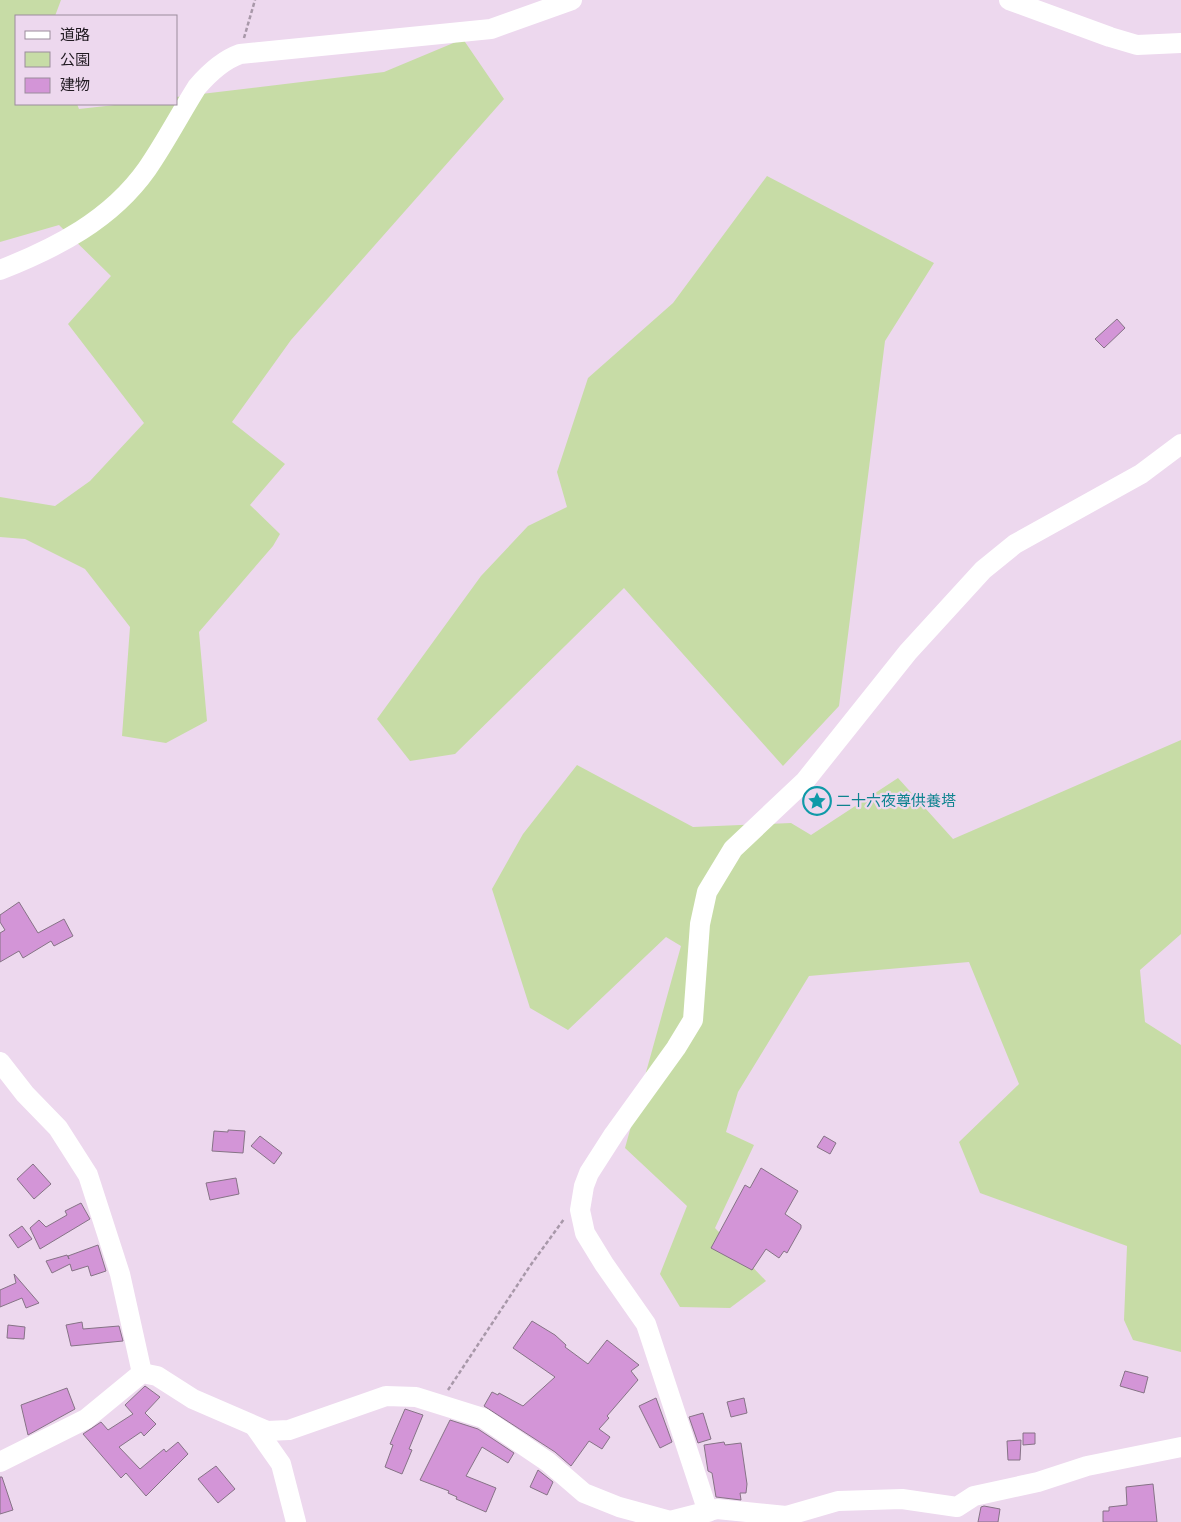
<svg xmlns="http://www.w3.org/2000/svg" width="1181" height="1522" viewBox="0 0 1181 1522" font-family="'Fira Sans Condensed','Noto Sans JP',sans-serif">
	<style>
		.green { fill: #c7dca6 }
		.building { fill: #d395d7; stroke: #867386 }
		.lines { fill: none; stroke-linecap: round; stroke-linejoin: round }
		.path { stroke: #a898a9; stroke-width: 2.5; stroke-dasharray: 4 2.5; stroke-linecap: butt }
		.minor { stroke: #fff; stroke-width: 20 }
		.labels { text-anchor: middle; stroke-width: 4.5; stroke-linejoin: round; paint-order: stroke }
		.culture-label { font-size: 15px; fill: #0d838f; stroke: #edd8ee; text-anchor: start }
	</style>
	<rect width="100%" height="100%" fill="#edd8ee"/>
	<g class="green">
		<path d="M 0,0 L 61,0 L 55,16 L 16,16 L 16,104 L 77,104 L 79,109 L 124,104 L 176,104 L 176,97 L 384,72 L 463,39 L 504,99 L 291,340 L 232,422 L 285,464 L 250,505 L 280,534 L 273,546 L 199,632 L 207,721 L 166,743 L 122,736 L 130,627 L 85,569 L 25,539 L 0,537 L 0,497 L 55,506 L 90,481 L 144,423 L 68,324 L 111,276 L 59,225 L 0,242 Z"/>
		<path d="M 767,176 L 934,263 L 885,341 L 839,706 L 783,766 L 624,588 L 455,754 L 410,761 L 377,719 L 481,576 L 528,526 L 567,507 L 557,472 L 588,378 L 673,303 Z"/>
		<path d="M 1181,740 L 1181,934 L 1140,970 L 1145,1022 L 1181,1045 L 1181,1352 L 1133,1340 L 1124,1320 L 1127,1246 L 980,1193 L 959,1142 L 1019,1084 L 969,962 L 809,976 L 738,1092 L 726,1132 L 754,1145 L 715,1228 L 766,1281 L 730,1308 L 680,1307 L 660,1274 L 687,1206 L 625,1148 L 681,946 L 666,937 L 568,1030 L 530,1008 L 492,889 L 523,834 L 577,765 L 693,827 L 791,823 L 811,835 L 898,778 L 953,839 Z"/>
	</g>
	<g class="building">
		<path d="M 1117,319 L 1125,328 L 1104,348 L 1095,339 Z"/>
		<path d="M 19,902 L 38,933 L 64,919 L 73,936 L 54,946 L 51,941 L 23,958 L 19,951 L 0,962 L 0,933 L 5,930 L 0,922 L 0,915 Z"/>
		<path d="M 228,1130 L 245,1131 L 243,1153 L 212,1151 L 214,1131 L 228,1132 Z"/>
		<path d="M 260,1136 L 282,1153 L 274,1164 L 251,1146 Z"/>
		<path d="M 824,1136 L 836,1143 L 830,1154 L 817,1147 Z"/>
		<path d="M 33,1164 L 51,1184 L 34,1199 L 17,1179 Z"/>
		<path d="M 761,1168 L 798,1191 L 785,1214 L 801,1225 L 801,1228 L 787,1253 L 784,1251 L 779,1258 L 766,1249 L 752,1270 L 711,1248 L 745,1185 L 750,1188 Z"/>
		<path d="M 236,1178 L 239,1194 L 210,1200 L 206,1183 Z"/>
		<path d="M 81,1203 L 90,1219 L 40,1249 L 30,1228 L 39,1220 L 46,1227 L 67,1215 L 65,1211 Z"/>
		<path d="M 22,1226 L 32,1239 L 18,1248 L 9,1235 Z"/>
		<path d="M 98,1245 L 106,1271 L 91,1276 L 88,1266 L 72,1271 L 70,1264 L 52,1273 L 46,1261 L 67,1255 L 69,1259 L 68,1256 Z"/>
		<path d="M 14,1274 L 39,1303 L 26,1308 L 22,1298 L 0,1307 L 0,1290 L 16,1283 Z"/>
		<path d="M 532,1321 L 555,1335 L 566,1345 L 565,1347 L 588,1364 L 607,1340 L 639,1365 L 631,1371 L 638,1380 L 607,1416 L 609,1418 L 599,1429 L 610,1437 L 602,1449 L 589,1441 L 571,1466 L 555,1452 L 484,1406 L 492,1392 L 498,1395 L 499,1393 L 523,1406 L 555,1377 L 513,1348 Z"/>
		<path d="M 82,1322 L 83,1329 L 119,1326 L 123,1341 L 71,1346 L 66,1325 Z"/>
		<path d="M 8,1325 L 25,1327 L 24,1339 L 7,1338 Z"/>
		<path d="M 1125,1371 L 1148,1377 L 1144,1393 L 1120,1386 Z"/>
		<path d="M 145,1386 L 160,1397 L 145,1413 L 156,1424 L 144,1436 L 141,1432 L 119,1447 L 140,1469 L 164,1449 L 166,1452 L 178,1442 L 188,1454 L 146,1496 L 126,1473 L 121,1478 L 83,1434 L 101,1422 L 108,1430 L 133,1414 L 125,1405 Z"/>
		<path d="M 67,1388 L 75,1409 L 28,1435 L 21,1405 Z"/>
		<path d="M 656,1398 L 672,1442 L 660,1448 L 639,1406 Z"/>
		<path d="M 744,1398 L 747,1413 L 731,1417 L 727,1402 Z"/>
		<path d="M 405,1409 L 423,1415 L 409,1449 L 412,1450 L 402,1474 L 385,1467 L 393,1445 L 390,1444 Z"/>
		<path d="M 703,1413 L 711,1439 L 698,1443 L 689,1417 Z"/>
		<path d="M 450,1420 L 478,1429 L 514,1453 L 508,1463 L 482,1447 L 466,1476 L 496,1488 L 486,1512 L 456,1499 L 457,1497 L 448,1493 L 449,1491 L 420,1480 Z"/>
		<path d="M 1023,1433 L 1035,1433 L 1035,1444 L 1023,1445 Z"/>
		<path d="M 1021,1440 L 1020,1460 L 1008,1460 L 1007,1441 Z"/>
		<path d="M 724,1442 L 725,1445 L 741,1443 L 747,1484 L 746,1493 L 740,1493 L 741,1500 L 716,1497 L 712,1473 L 708,1471 L 704,1445 Z"/>
		<path d="M 216,1466 L 235,1489 L 218,1503 L 198,1479 Z"/>
		<path d="M 538,1470 L 553,1482 L 547,1495 L 530,1487 Z"/>
		<path d="M 0,1477 L 2,1477 L 13,1510 L 0,1514 Z"/>
		<path d="M 1153,1484 L 1157,1522 L 1103,1522 L 1103,1511 L 1109,1511 L 1109,1507 L 1127,1505 L 1126,1487 Z"/>
		<path d="M 984,1506 L 1000,1509 L 998,1522 L 978,1522 L 981,1507 Z"/>
	</g>
	<g class="lines">
		<g class="path">
			<path d="M 244,38 L 255,0"/>
			<path d="M 448,1390 L 530,1266 L 564,1219"/>
		</g>
		<g class="minor">
			<path d="M 1009,0 L 1110,37 L 1137,45 L 1181,43"/>
			<path d="M 0,270 C 56,248 111,220 147,169 C 165,143 180,114 197,87 C 209,73 223,60 240,54 L 491,29 L 572,0"/>
			<path d="M 0,1062 L 25,1094 L 58,1128 L 88,1175 L 120,1274 L 142,1373"/>
			<path d="M 255,1427 L 281,1464 L 296,1522"/>
			<path d="M 0,1462 L 86,1419 L 142,1373 L 157,1376 L 193,1399 L 267,1431 L 289,1430 L 386,1396 L 416,1397 L 483,1418 L 548,1462 L 584,1493 L 619,1507 L 670,1521 L 717,1509 L 786,1516 L 838,1501 L 902,1499 L 957,1507 L 974,1496 L 1038,1482 L 1087,1466 L 1181,1447"/>
			<path d="M 708,1512 L 646,1324 L 604,1264 L 585,1233 L 580,1210 L 584,1186 L 589,1173 L 614,1134 L 676,1048 L 693,1020 L 700,924 L 707,892 L 733,849 L 805,781 L 908,652 L 983,570 L 1015,544 L 1141,474 L 1181,444"/>
		</g>
	</g>
	<defs>
		<symbol id="sight-ring" viewBox="-11 -11 22 22"><circle r="9.5" fill="#edd8ee" stroke="#0f9aa8" stroke-width="1.5"/><path d="M0-6L1.8-2.2L6-1.7L2.9 1.2L3.7 5.4L0 3.3L-3.7 5.4L-2.9 1.2L-6-1.7L-1.8-2.2Z" fill="#0f9aa8"/></symbol>
	</defs>
	<g fill-rule="evenodd">
		<use href="#sight-ring" x="801" y="785" width="32" height="32"/>
	</g>
	<g class="labels">
		<g class="culture-label">
			<text x="836" y="806">二十六夜尊供養塔</text>
		</g>
	</g>
	<rect x="15" y="15" width="162" height="90" fill="#edd8ee" stroke="#9b8c9c"/>
	<rect x="25" y="31" width="25" height="8" fill="#ffffff" stroke="#9b8c9c"/>
	<text x="60" y="40" font-size="15" fill="#211a22">道路</text>
	<rect x="25" y="52" width="25" height="15" fill="#c7dca6" stroke="#9b8c9c"/>
	<text x="60" y="65" font-size="15" fill="#211a22">公園</text>
	<rect x="25" y="78" width="25" height="15" fill="#d395d7" stroke="#9b8c9c"/>
	<text x="60" y="90" font-size="15" fill="#211a22">建物</text>
</svg>
